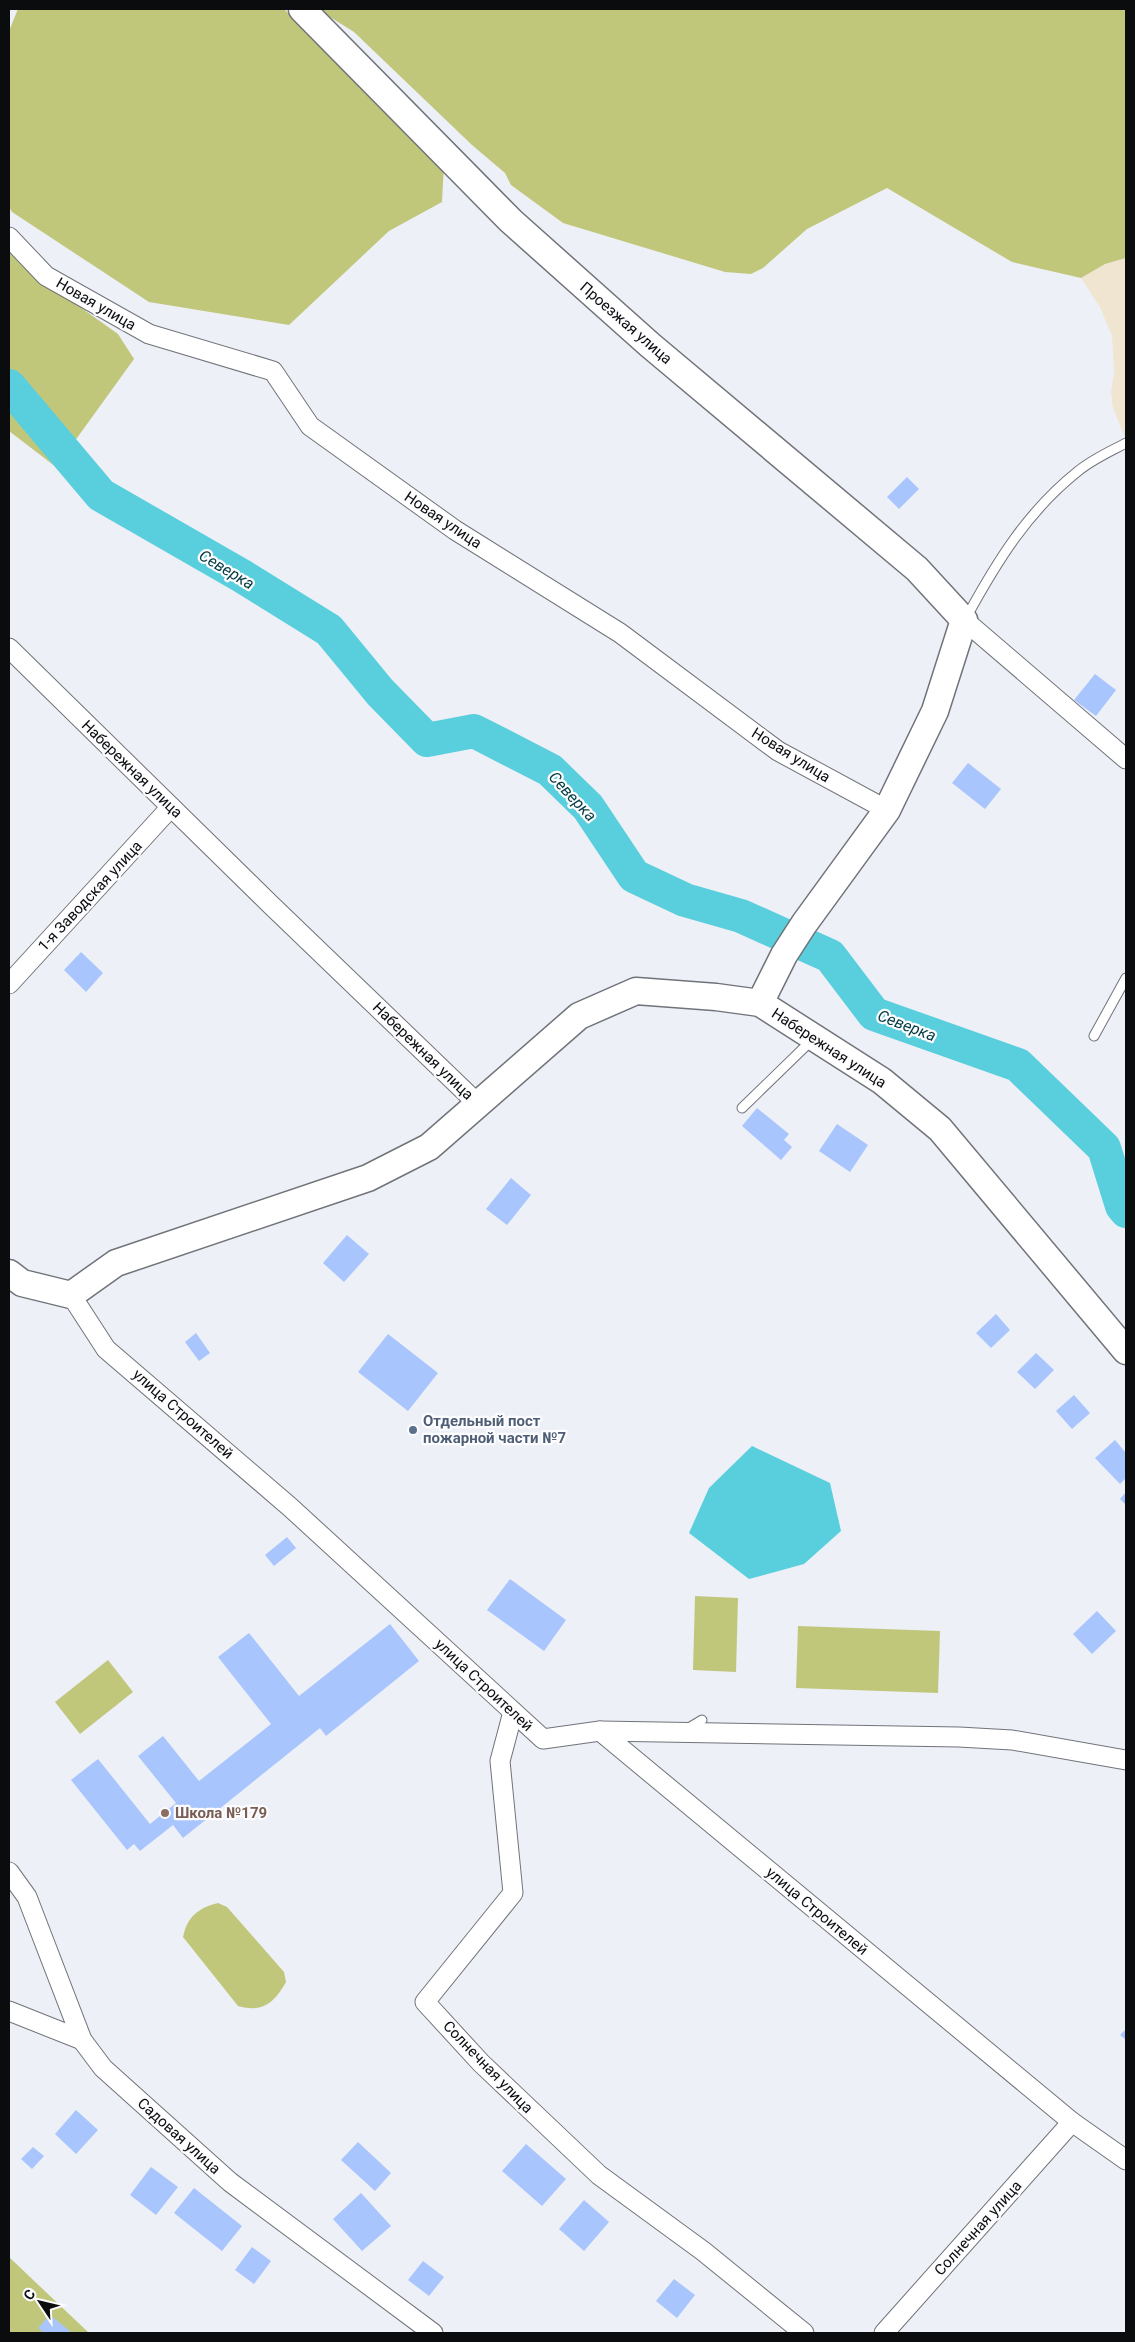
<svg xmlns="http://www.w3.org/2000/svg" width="1135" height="2342" viewBox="0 0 1135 2342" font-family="Roboto,sans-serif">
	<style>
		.industrial { fill: #f0e5d0 }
		.green { fill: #c1c77a }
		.water { fill: #59cedd }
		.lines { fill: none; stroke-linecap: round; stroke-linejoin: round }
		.river { stroke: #59cedd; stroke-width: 34 }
		.building { fill: #a9c5fd }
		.lane-casing { stroke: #707379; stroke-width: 11 }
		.street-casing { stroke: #707379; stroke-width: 21 }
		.secondary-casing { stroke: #707379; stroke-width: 29 }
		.lane { stroke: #fff; stroke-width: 9 }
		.street { stroke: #fff; stroke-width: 19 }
		.secondary { stroke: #fff; stroke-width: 26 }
		.service-dot { fill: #5c6f8a; stroke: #fdfdff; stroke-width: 2 }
		.education-dot { fill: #8d6e63; stroke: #fdfdff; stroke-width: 2 }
		.labels { text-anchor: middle; stroke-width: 4.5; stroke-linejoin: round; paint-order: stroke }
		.street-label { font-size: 15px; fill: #0a0c0e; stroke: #fdfdff }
		.service-label { font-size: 15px; font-weight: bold; fill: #4e5e75; stroke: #fdfdff; text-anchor: start }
		.education-label { font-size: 15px; font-weight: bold; fill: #785e54; stroke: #fdfdff; text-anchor: start }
		.water-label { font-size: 16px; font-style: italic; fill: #013b41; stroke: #fdfdff }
	</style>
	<rect width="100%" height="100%" fill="#edf0f7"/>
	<path class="industrial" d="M 1126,258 L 1126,440 L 1113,408 L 1111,392 L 1114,371 L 1112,336 L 1100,307 L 1081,278 L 1105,264 Z"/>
	<g class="green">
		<path d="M 18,9 L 284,9 L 444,163 L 442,202 L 389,231 L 289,325 L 149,302 L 12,212 L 9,207 L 9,31 Z"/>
		<path d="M 320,9 L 1126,9 L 1126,258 L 1105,264 L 1081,278 L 1012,262 L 887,188 L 807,229 L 763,268 L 751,274 L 725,272 L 563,223 L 511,185 L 505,173 L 472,145 L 354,32 L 330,17 Z"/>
		<path d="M 9,247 L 25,268 L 118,334 L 134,359 L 56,467 L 9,431 Z"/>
		<path d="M 695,1596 L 738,1598 L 736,1672 L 693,1670 Z"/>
		<path d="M 798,1626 L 940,1631 L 938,1693 L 796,1688 Z"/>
		<path d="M 108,1660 L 133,1692 L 80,1734 L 55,1702 Z"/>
		<path d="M 218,1903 L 227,1907 L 284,1972 L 286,1982 C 274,2003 263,2013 238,2006 L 183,1937 C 187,1917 198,1908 218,1903 Z"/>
		<path d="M 9,2257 L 89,2333 L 9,2333 Z"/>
	</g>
	<path class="water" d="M 752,1446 L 830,1483 L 841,1531 L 804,1564 L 749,1579 L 689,1533 L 709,1488 Z"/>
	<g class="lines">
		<path class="river" d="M 9,386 L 101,495 L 242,576 L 329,630 L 380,692 L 427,740 L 474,731 L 550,770 L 588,807 L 634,876 L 685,900 L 741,916 L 830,956 L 874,1014 L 1018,1065 L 1104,1148 L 1122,1206 L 1126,1211"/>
	</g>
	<g class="building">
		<path d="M 907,477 L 919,489 L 899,509 L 887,497 Z"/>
		<path d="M 1095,674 L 1116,690 L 1096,716 L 1074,700 Z"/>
		<path d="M 968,763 L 1001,789 L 985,809 L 952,783 Z"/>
		<path d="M 81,952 L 103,973 L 86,992 L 64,970 Z"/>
		<path d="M 757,1108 L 789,1134 L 784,1140 L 792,1147 L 781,1160 L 742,1126 Z"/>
		<path d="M 837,1124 L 868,1145 L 850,1172 L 819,1151 Z"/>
		<path d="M 511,1178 L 531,1195 L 507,1225 L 486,1209 Z"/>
		<path d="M 347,1235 L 369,1254 L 344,1282 L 323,1263 Z"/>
		<path d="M 996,1314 L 1010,1330 L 991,1348 L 976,1333 Z"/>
		<path d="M 196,1333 L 210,1353 L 199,1361 L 185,1342 Z"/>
		<path d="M 388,1334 L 438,1373 L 408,1411 L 358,1372 Z"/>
		<path d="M 1036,1353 L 1054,1370 L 1035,1389 L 1017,1372 Z"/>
		<path d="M 1074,1395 L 1090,1413 L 1072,1429 L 1056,1411 Z"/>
		<path d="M 1115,1440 L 1126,1453 L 1126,1478 L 1120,1484 L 1095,1458 Z"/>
		<path d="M 1126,1492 L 1126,1505 L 1120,1499 Z"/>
		<path d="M 287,1537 L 296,1548 L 274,1566 L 265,1555 Z"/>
		<path d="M 510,1579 L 566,1620 L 544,1651 L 487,1610 Z"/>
		<path d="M 1097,1611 L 1116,1631 L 1092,1654 L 1073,1634 Z"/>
		<path d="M 390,1624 L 419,1661 L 326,1736 L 320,1728 L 183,1838 L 173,1825 L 140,1851 L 134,1844 L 127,1850 L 71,1780 L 98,1759 L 150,1824 L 176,1803 L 138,1756 L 163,1736 L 199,1781 L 271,1724 L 218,1657 L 249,1633 L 299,1696 Z"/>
		<path d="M 1126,2029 L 1126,2040 L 1120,2035 Z"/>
		<path d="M 76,2110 L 98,2130 L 76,2154 L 55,2134 Z"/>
		<path d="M 358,2142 L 391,2173 L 375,2191 L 341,2160 Z"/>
		<path d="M 526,2144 L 566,2179 L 542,2206 L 502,2171 Z"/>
		<path d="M 33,2147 L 44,2156 L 32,2169 L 21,2159 Z"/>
		<path d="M 151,2167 L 178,2187 L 156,2215 L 130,2195 Z"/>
		<path d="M 194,2188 L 242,2226 L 222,2251 L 174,2213 Z"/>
		<path d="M 361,2193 L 391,2226 L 362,2251 L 333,2219 Z"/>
		<path d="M 584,2200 L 609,2222 L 584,2251 L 559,2229 Z"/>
		<path d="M 252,2247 L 271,2261 L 254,2284 L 235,2270 Z"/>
		<path d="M 423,2261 L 444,2277 L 429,2296 L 408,2280 Z"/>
		<path d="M 674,2279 L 695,2295 L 677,2318 L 656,2301 Z"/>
		<path d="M 50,2315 L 70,2331 L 68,2333 L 44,2333 L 38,2328 Z"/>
	</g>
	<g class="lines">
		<defs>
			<g id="lane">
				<path d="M 966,618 C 996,563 1027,512 1077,472 C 1091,460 1109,452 1126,443"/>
				<path d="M 1094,1036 L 1126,978"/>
				<path d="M 742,1108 L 813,1039"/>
				<path d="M 687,1729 L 702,1720"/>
			</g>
			<g id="street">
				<path d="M 9,237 L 46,276 L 149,334 L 273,371 L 310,426 L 455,530 L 620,633 L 778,751 L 887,810"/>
				<path d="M 964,620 L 1126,759"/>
				<path d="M 9,648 L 270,904 L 479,1105"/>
				<path d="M 9,984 L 171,807"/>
				<path d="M 71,1295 L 106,1349 L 290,1507 L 543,1739 L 600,1731 L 959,1737 L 1012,1740 L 1126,1760"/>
				<path d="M 513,1712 L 500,1761 L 513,1893 L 425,2002 L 481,2063 L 599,2175 L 703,2251 L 804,2333"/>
				<path d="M 600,1731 L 1072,2122 L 1126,2160"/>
				<path d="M 9,1872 L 27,1897 L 82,2040 L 103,2068 L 230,2182 L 433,2333"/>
				<path d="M 9,2011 L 82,2040"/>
				<path d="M 884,2333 L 1072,2122"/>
			</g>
			<g id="secondary">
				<path d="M 302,9 L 511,221 L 650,345 L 917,569 L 964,620 L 935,711 L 887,810 L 804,924 L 784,955 L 760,1003"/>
				<path d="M 9,1273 L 22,1283 L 71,1295 L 116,1263 L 368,1178 L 429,1147 L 579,1016 L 636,991 L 716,997 L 760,1003 L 882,1081 L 940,1129 L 1126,1351"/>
			</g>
		</defs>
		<use href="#lane" class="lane-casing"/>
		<use href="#street" class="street-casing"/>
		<use href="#secondary" class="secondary-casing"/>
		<use href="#lane" class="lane"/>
		<use href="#street" class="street"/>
		<use href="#secondary" class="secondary"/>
	</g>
	<circle class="service-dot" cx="413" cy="1430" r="5"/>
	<circle class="education-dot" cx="165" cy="1813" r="5"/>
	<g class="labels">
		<g class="street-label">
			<text transform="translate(96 304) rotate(30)" y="5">Новая улица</text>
			<text transform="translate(626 323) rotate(41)" y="5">Проезжая улица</text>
			<text transform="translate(443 520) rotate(34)" y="5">Новая улица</text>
			<text transform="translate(791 755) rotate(32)" y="5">Новая улица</text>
			<text transform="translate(132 769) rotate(44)" y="5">Набережная улица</text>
			<text transform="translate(90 896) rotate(-47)" y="5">1-я Заводская улица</text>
			<text transform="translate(829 1048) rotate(33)" y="5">Набережная улица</text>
			<text transform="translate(423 1051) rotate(44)" y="5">Набережная улица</text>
			<text transform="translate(183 1414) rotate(41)" y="5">улица Строителей</text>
			<text transform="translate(484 1685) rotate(43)" y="5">улица Строителей</text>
			<text transform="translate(817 1911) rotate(40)" y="5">улица Строителей</text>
			<text transform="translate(488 2067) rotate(46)" y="5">Солнечная улица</text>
			<text transform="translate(179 2136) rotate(42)" y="5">Садовая улица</text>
			<text transform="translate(978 2228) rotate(-48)" y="5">Солнечная улица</text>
		</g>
		<g class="service-label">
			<text x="423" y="1426">Отдельный пост<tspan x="423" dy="17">пожарной части №7</tspan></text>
		</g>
		<g class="education-label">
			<text x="175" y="1818">Школа №179</text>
		</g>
		<g class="water-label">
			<text transform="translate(227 569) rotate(31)" y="6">Северка</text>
			<text transform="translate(573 796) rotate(47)" y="6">Северка</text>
			<text transform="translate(907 1025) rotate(21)" y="6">Северка</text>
		</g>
	</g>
	<rect width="1135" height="2342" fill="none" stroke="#0a0c0e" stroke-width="20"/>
	<g transform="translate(40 2302) rotate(305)" stroke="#fdfdff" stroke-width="4" paint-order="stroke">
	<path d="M0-4L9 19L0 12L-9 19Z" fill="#0a0c0e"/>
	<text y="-8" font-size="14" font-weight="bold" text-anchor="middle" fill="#0a0c0e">С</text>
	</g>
</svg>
